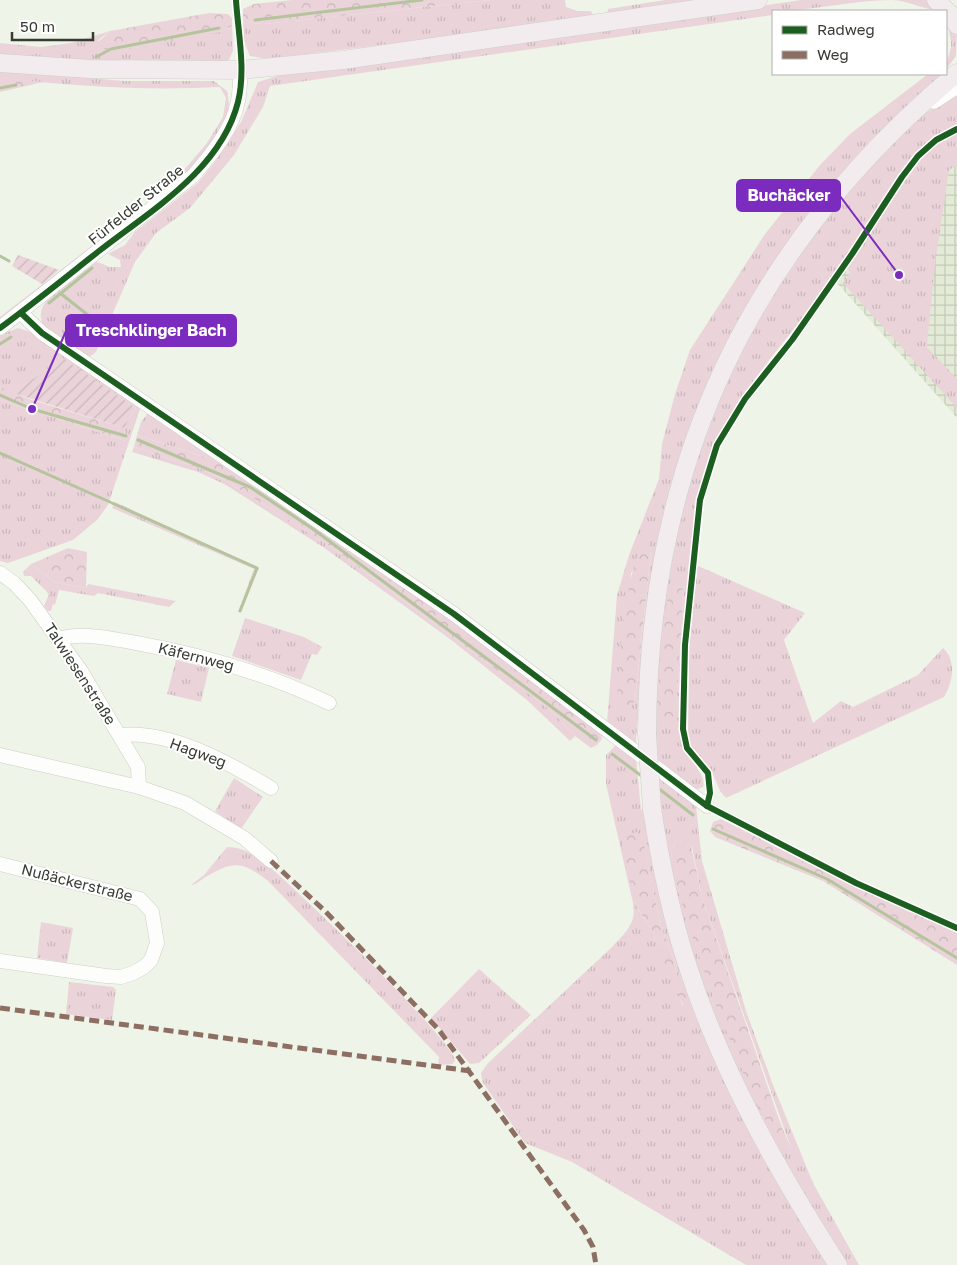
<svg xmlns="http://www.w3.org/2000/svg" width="957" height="1265" viewBox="0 0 957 1265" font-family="'Golos Text',sans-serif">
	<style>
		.industrial { fill: url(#industrial-grid) }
		.grass { fill: url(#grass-tufts); fill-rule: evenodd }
		.forest { fill: url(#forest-crowns) }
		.garden { fill: url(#garden-furrows) }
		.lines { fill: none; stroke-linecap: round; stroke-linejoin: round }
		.stream { stroke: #b6c49e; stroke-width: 3 }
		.minor-casing { stroke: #cccfc6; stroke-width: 15 }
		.major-casing { stroke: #ced0ca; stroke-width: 19 }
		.minor { stroke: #fdfdfc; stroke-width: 14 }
		.major { stroke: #f3ecef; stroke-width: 18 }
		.major-bridge-casing { stroke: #ced0ca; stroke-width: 19; stroke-linecap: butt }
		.major-bridge { stroke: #f3ecef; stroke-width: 18 }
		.quiet { stroke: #8d6e63; stroke-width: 5; stroke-dasharray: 10 5; stroke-linecap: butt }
		.cycleway-casing { stroke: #fff; stroke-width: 9 }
		.cycleway { stroke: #1b5e20; stroke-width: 6 }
		.labels { text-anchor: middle; stroke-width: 4; stroke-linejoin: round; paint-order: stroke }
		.street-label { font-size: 15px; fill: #383b33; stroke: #fff }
		.leader { fill: none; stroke: #7b2cbf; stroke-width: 2 }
		.callout-dot { fill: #7b2cbf; stroke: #fff; stroke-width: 2 }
		.callout { fill: #7b2cbf; stroke: #7b2cbf; stroke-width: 2 }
		.callout-label { font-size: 16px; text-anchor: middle; font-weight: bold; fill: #fff }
	</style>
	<defs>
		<pattern id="industrial-grid" width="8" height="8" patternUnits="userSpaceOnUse" patternTransform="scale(1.25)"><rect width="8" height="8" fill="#e3ebd7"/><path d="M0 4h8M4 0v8" fill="none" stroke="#c4cab9"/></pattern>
		<pattern id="grass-tufts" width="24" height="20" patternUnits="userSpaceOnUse" patternTransform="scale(1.25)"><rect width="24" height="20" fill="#ead4da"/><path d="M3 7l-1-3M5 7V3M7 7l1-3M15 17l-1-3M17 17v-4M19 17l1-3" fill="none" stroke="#c9b7bc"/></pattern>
		<pattern id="forest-crowns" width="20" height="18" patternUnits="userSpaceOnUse" patternTransform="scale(1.25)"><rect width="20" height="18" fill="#ead4da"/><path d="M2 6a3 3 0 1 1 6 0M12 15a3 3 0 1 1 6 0" fill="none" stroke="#c9b7bc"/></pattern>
		<pattern id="garden-furrows" width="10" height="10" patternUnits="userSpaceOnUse" patternTransform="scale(1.25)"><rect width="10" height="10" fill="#ead4da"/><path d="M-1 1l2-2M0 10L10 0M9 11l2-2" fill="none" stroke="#c9b7bc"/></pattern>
	</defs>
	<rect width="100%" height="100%" fill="#eff4e8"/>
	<path class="industrial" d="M 957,133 L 957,418 L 837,283 L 920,158 L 937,143 Z"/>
	<g class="grass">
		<path d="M 490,0 L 565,0 L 566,7 L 577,11 L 591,11 L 593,15 L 586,20 L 267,59 L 250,56 L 244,41 L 243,18 L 252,23 L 264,24 Z"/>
		<path d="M 665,0 L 721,0 L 607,14 L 608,9 Z"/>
		<path d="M 801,0 L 931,0 L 944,11 C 925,11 912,1 892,0 C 853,0 813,11 773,11 L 773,15 L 270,86 L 263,107 L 234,155 L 190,208 L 156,233 L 135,262 L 96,352 L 88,358 L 45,329 C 39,317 39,310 47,300 L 95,261 L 110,267 L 121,267 L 120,260 L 108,254 L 125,245 L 135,232 L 199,182 L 214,163 L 241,122 L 258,82 L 280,75 L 344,68 Z"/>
		<path d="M 946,13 L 957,30 L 956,56 L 946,70 C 946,59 952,51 951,42 C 950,31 946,26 946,13 Z"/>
		<path d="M 232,26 L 233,51 L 229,60 L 225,61 L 123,64 L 0,56 L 0,43 L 41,47 L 71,43 L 110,31 L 97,41 L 228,29 Z"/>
		<path d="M 0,70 L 124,81 L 214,81 L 227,91 L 229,104 L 227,118 L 222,128 L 190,174 L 0,322 L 0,317 L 172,184 L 207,143 L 223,117 L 226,98 L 220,87 C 147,91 73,86 0,78 Z"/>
		<path d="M 928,74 L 942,74 L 870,141 L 814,209 L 692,431 C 655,519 642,612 639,707 C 638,722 636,731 636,746 L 607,723 L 617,595 L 629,555 L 659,479 L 662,444 L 675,394 L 690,350 L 765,234 L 820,165 L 850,134 ZM 651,550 L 635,701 L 631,573 Z"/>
		<path d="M 957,94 L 957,127 C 942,135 928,143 917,155 C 882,193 859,242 829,284 C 787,342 728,400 705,469 C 697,493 696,519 693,544 C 689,578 685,612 683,646 C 681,678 674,717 684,748 C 688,760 707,774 703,787 L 695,790 L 655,761 L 652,707 L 657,627 L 688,481 L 718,397 L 769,295 L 826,217 L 881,155 L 922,115 ZM 678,586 L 684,590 L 676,708 Z"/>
		<path d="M 957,133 L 957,165 L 949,170 L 935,264 L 927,347 L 957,379 L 957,408 L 843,283 L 850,273 L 847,267 L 921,158 L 937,143 Z"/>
		<path d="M 18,328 L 31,332 L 141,406 L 108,505 L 97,520 L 73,540 L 8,563 L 0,561 L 0,400 L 126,441 L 124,428 L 136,408 L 63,359 L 13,393 L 0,387 L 0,335 Z"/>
		<path d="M 148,413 L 229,465 L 137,435 L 141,422 Z"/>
		<path d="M 134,447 L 199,468 L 223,479 L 330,546 L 549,709 L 575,736 L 570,741 L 528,701 L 450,639 L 323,547 L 226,485 L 198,472 L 132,452 Z"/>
		<path d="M 115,502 L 259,568 L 241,612 L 238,612 L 254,569 L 112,508 Z"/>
		<path d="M 31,564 L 55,582 L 86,588 L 88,584 L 176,601 L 169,607 L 98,593 L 94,596 L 59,590 L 55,605 L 53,604 L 51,611 L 48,611 L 44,606 L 49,594 L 31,576 L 24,576 L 23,572 Z"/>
		<path d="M 696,565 L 805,613 L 784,640 L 813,723 L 841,701 L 853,707 L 918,675 L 943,648 C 957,661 953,682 944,697 L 726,798 L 720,791 L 712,772 L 695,756 L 688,739 L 689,646 Z"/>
		<path d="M 245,618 L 304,637 L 322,647 L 317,655 L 312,654 L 301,680 L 232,656 Z"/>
		<path d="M 176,660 L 209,668 L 201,702 L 167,694 Z"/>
		<path d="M 615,746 L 621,746 L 636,758 L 641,810 L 644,810 L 650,853 L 667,925 L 829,1265 L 746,1265 L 572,1162 L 525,1143 L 483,1083 L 481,1073 L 488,1063 L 612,947 C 625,933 637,923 633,903 L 606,784 L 606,755 ZM 642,837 L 661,927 L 684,985 L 683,1006 L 653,933 L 634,902 Z"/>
		<path d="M 658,775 L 696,806 L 702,861 L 746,1011 L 773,1085 L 813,1183 L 859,1265 L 845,1265 L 799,1192 L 720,1035 L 677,906 L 663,821 ZM 679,840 L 692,847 L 702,897 L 791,1148 L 670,862 L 675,841 Z"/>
		<path d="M 234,778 L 263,797 L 241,829 L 215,811 Z"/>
		<path d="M 227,847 C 242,847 253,854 265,863 C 291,884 454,1040 455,1061 L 452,1064 L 438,1065 L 439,1057 L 268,881 C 241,860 233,861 204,878 C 200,881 195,885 191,885 L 204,875 Z"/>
		<path d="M 41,922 L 73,928 L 67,963 L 37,958 Z"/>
		<path d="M 479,969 L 531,1015 L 479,1063 L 470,1064 L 431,1018 Z"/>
		<path d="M 69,982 L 113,987 L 116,990 L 112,1020 L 66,1014 Z"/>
	</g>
	<g class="forest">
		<path d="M 292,0 L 490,0 L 264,24 L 252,23 L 243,18 L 243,9 L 254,4 Z"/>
		<path d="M 209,13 L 228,14 L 232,18 L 232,26 L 221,32 L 121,50 L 99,49 L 95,45 L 110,31 Z"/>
		<path d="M 0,78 L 43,82 L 0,92 Z"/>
		<path d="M 0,387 L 29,399 L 124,428 L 126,441 L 0,400 Z"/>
		<path d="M 137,435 L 229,465 L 401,582 L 601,731 L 602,739 L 597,745 L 591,748 L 575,736 L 549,709 L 330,546 L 223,479 L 199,468 L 134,447 Z"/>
		<path d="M 648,541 L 651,550 L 635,701 L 630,705 L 621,706 L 617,699 C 621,645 623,595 641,544 Z"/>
		<path d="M 68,548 L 87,552 L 86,588 L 55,582 L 31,564 Z"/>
		<path d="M 673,586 L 678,586 L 684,590 L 676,708 L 673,717 L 663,716 L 657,707 L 662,627 L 669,591 Z"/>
		<path d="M 721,819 L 854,886 L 957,933 L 957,965 L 823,881 L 715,837 L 710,831 L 713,822 Z"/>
		<path d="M 637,832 L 642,836 L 661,927 L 684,985 L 689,1009 L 686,1010 L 676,991 L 653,933 L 634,902 L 622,846 L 624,836 Z"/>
		<path d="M 679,840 L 691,846 L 702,897 L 791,1154 L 786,1154 L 755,1102 L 715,1003 L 688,923 L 670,862 L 675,841 Z"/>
	</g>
	<g class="garden">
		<path d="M 18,255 L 59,270 L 42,284 L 12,266 Z"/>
		<path d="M 63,358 L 136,408 L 124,428 L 13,393 Z"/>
	</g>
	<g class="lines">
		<g class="stream">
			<path d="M 255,20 L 422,0"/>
			<path d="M 96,57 L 111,49 L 219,28"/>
			<path d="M 0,88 L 16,85"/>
			<path d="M 0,256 L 9,261"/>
			<path d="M 60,293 L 103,327"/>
			<path d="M 49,303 L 92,268"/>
			<path d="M 0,344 L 11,337"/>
			<path d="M 0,395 L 32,409 L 126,436"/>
			<path d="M 138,440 L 250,487 L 313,529 L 596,740"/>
			<path d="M 0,453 L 110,502"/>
			<path d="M 112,503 L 257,568 L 240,611"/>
			<path d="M 612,754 L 643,777"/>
			<path d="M 658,788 L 693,815"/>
			<path d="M 713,829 L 827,879 L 957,958"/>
		</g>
		<defs>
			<g id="minor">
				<path d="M 934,102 L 957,87"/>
				<path d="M 21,313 L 42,333 L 454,614 L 707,806"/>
				<path d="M 0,328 L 193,176 C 211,155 233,129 238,101 C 240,91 240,80 241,70"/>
				<path d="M 0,573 L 14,583 L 30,600 L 81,671 L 138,767 L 139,787"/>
				<path d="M 58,639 C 83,632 106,638 131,642 C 199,654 266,673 329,703"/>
				<path d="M 120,735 C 171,730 229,763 271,788"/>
				<path d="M 0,755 L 139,787 L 185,803 L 244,838 L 271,861"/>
				<path d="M 0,864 L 140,899 L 152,912 L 157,943 L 151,960 L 144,967 L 133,973 L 121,977 L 106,976 L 0,961"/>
			</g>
			<g id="major">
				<path d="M 936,0 L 952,16 L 957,25"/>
				<path d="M 0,63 L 90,69 L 241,70 L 343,60 L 758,0"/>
				<path d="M 647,734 C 648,462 749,248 957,73"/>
				<path d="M 652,809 C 660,860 670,911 686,961 C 720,1069 777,1170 838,1265"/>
			</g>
		</defs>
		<use href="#minor" class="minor-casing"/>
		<use href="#major" class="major-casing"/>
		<use href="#minor" class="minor"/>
		<use href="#major" class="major"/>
		<defs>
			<path id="major-bridge" d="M 647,734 L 652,809"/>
		</defs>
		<use href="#major-bridge" class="major-bridge-casing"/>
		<use href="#major-bridge" class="major-bridge"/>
		<g class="quiet">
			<path d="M 271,861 L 325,911 L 439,1030 L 584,1230 L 593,1247 L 596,1265"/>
			<path d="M 0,1008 L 471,1071"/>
		</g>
		<defs>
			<g id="cycleway">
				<path d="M 21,313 L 42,333 L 454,614 L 707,806 L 856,883 L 957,928"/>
				<path d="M 0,328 C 34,303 66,277 99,251 C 150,211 221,170 238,102 C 246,70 238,32 236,0"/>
				<path d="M 707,806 L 710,793 L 708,773 L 687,748 L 683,729 L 685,645 L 700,500 L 717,445 L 745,399 L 792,340 L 852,254 L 902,177 L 918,156 L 936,140 L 957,129"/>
			</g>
		</defs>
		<use href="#cycleway" class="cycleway-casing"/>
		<use href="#cycleway" class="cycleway"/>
	</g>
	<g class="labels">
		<g class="street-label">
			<text transform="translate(136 205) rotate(-39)" y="5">Fürfelder Straße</text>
			<text transform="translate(196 657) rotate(14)" y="5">Käfernweg</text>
			<text transform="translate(80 674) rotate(57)" y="5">Talwiesenstraße</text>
			<text transform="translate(198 753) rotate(20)" y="5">Hagweg</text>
			<text transform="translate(77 883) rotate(14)" y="5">Nußäckerstraße</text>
		</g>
	</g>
	<path class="leader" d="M899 275L840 196M32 409L66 331"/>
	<g class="callout-dot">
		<circle cx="899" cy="275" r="5"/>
		<circle cx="32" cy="409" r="5"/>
	</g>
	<g class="callout">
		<rect x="737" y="180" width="103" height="31" rx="5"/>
		<rect x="66" y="315" width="170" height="31" rx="5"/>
	</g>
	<g class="callout-label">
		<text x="789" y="201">Buchäcker</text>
		<text x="151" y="336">Treschklinger Bach</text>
	</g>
	<rect x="772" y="10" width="175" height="65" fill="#ffffff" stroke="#afb1ad"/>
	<rect x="782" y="26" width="25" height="8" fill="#1b5e20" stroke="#afb1ad"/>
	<text x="817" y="35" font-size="15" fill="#383b33">Radweg</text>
	<rect x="782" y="51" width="25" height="8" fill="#8d6e63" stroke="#afb1ad"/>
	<text x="817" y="60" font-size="15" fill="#383b33">Weg</text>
	<path d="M12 32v8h81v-8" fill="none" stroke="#383b33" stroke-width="2.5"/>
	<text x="20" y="32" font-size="15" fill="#383b33" stroke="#ffffff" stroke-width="4" paint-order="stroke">50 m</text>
</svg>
